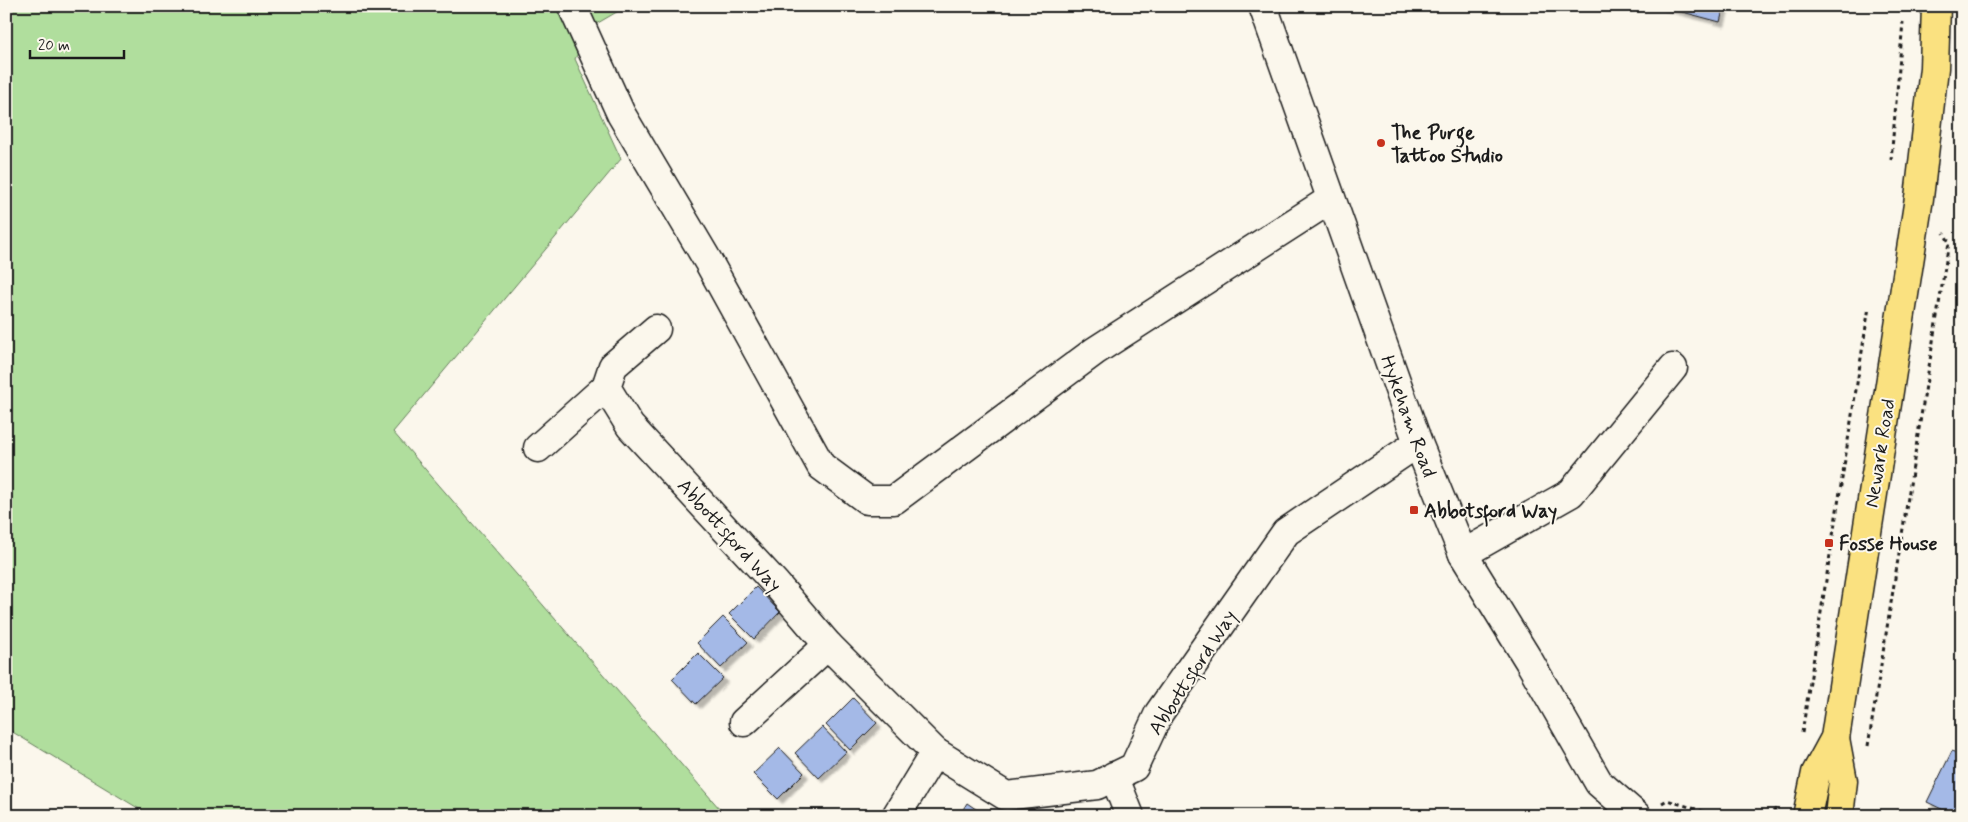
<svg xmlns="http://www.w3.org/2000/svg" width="1968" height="822" viewBox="0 0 1968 822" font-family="Mynerve,sans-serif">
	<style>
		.green { fill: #b0de9d; stroke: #667d5c }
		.building { fill: #a4b9e7; stroke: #1c1c1c; filter: url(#shadow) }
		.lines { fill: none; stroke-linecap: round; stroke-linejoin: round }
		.minor-casing { stroke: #1c1c1c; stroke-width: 31 }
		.major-casing { stroke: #1c1c1c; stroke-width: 31 }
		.path { stroke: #1c1c1c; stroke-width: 3; stroke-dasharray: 4 4; stroke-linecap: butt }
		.minor { stroke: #fbf7ec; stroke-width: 28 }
		.major { stroke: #fae180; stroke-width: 28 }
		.poi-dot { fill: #c8321e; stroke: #fbf7ec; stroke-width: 2 }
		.labels { text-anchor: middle; stroke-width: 4; stroke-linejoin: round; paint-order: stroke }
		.poi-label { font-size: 20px; font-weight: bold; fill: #1c1c1c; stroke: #fbf7ec; text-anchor: start }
		.street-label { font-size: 20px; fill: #1c1c1c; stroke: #fbf7ec }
	</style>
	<defs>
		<filter id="shadow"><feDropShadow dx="4.5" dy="4.5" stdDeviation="1" flood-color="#0004"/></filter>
	</defs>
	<rect width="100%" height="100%" fill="#fbf7ec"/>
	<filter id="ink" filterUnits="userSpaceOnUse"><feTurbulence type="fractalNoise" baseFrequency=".02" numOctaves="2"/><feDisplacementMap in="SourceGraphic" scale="10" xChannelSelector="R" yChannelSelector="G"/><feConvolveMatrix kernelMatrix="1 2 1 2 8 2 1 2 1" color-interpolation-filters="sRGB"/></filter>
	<g filter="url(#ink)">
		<path class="green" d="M 6,6 L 627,6 L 591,27 L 575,59 L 621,159 L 393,432 L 726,816 L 151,816 L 6,728 Z"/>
		<g class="building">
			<path d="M 1660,6 L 1724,6 L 1720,22 Z"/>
			<path d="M 756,587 L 780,612 L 754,639 L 729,614 Z"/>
			<path d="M 723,617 L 748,642 L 721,668 L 697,643 Z"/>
			<path d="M 698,653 L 723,678 L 696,704 L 672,679 Z"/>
			<path d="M 853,698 L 877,723 L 850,750 L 826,725 Z"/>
			<path d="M 822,727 L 846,752 L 819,778 L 795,753 Z"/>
			<path d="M 780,748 L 804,773 L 778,799 L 753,774 Z"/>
			<path d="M 1952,751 L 1962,756 L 1962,816 L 1956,816 L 1927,802 Z"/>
			<path d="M 967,803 L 986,816 L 959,816 Z"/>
		</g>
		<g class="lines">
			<defs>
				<g id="minor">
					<path d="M 572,6 L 621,114 L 708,261 L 821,466 L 867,500 L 894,500 L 1095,351 L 1331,199"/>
					<path d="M 1263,6 L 1418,443 L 1463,554 L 1529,661 L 1599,783 L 1637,816"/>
					<path d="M 656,329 L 613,366 L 606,387 L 630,426 L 776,584 L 828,645 L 935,752 L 1006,796 L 1097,785 L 1134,767 L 1159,713 L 1286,532 L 1418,443"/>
					<path d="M 538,448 L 606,387"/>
					<path d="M 1463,554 L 1571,493 L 1673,368"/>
					<path d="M 744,722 L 828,645"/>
					<path d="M 1114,776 L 1130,816"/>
					<path d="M 896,816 L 935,752"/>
				</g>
				<g id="major">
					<path d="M 1835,738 L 1843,781 L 1839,816"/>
					<path d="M 1807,816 L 1816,773 L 1835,738 L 1919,198 L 1934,68 L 1936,6"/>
				</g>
			</defs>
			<use href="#minor" class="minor-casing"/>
			<use href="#major" class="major-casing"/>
			<g class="path">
				<path d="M 1891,160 L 1903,22"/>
				<path d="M 1802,733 L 1869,307"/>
				<path d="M 1868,746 L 1949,242 L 1944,233"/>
				<path d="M 1662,803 L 1667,800 L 1718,816"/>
				<path d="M 1766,816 L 1778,808"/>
			</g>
			<use href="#minor" class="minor"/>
			<use href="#major" class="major"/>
		</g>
	</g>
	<g class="poi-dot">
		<circle cx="1381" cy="143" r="5"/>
		<rect x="1409" y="505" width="10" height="10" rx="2.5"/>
		<rect x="1824" y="538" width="10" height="10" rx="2.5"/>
	</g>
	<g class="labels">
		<g class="poi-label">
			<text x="1391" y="139">The Purge<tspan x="1391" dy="23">Tattoo Studio</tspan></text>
			<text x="1424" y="517">Abbotsford Way</text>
			<text x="1839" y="550">Fosse House</text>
		</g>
		<g class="street-label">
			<text transform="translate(1409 416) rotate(70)" y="7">Hykeham Road</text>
			<text transform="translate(1879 453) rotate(-81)" y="7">Newark Road</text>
			<text transform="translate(730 535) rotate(48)" y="7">Abbottsford Way</text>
			<text transform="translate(1192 672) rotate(-57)" y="7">Abbottsford Way</text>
		</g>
	</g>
	<rect width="1968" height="822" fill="none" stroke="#fbf7ec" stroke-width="25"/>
	<rect x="12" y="12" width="1943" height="797" fill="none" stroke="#1c1c1c" stroke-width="2" filter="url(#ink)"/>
	<path d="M30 50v8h94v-8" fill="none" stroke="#1c1c1c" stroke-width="2.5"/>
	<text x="38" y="50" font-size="15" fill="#1c1c1c" stroke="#fbf7ec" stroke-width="4" paint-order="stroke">20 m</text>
</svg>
